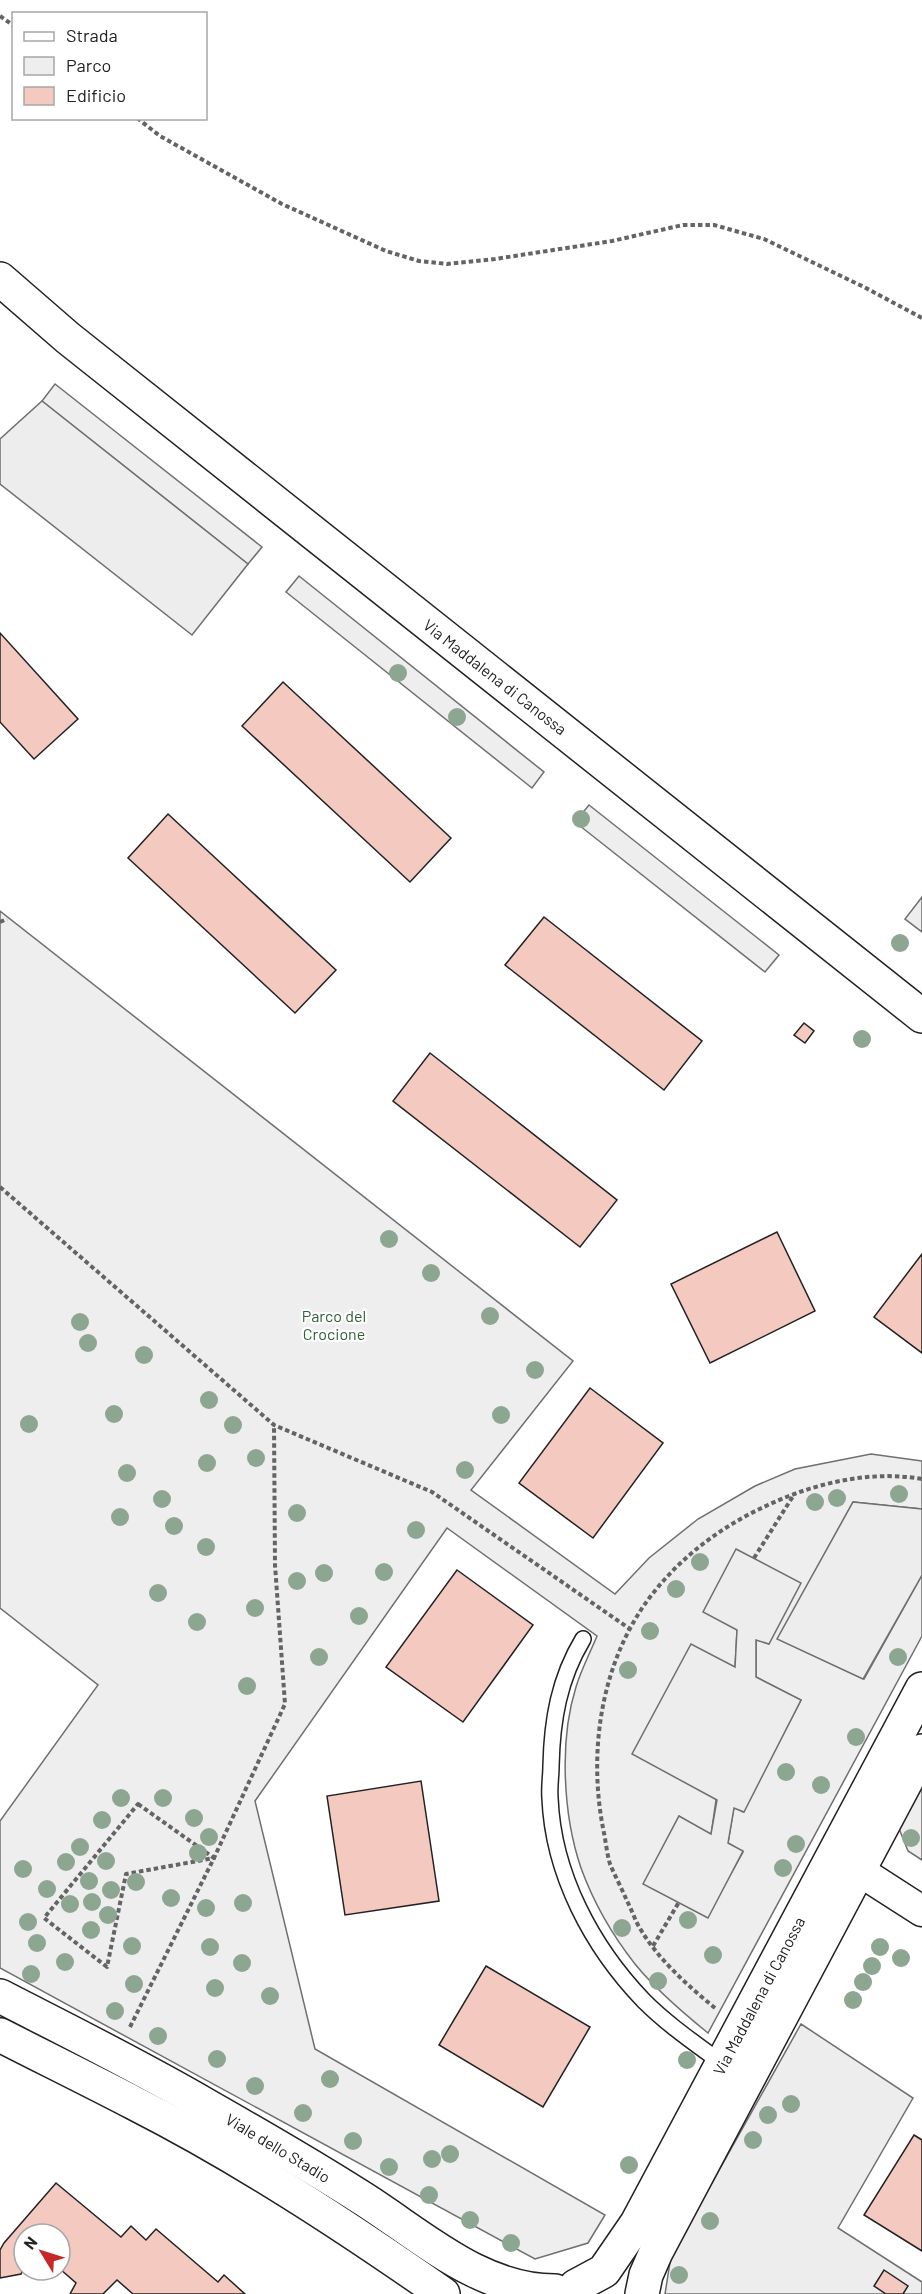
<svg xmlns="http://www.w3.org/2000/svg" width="922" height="2294" viewBox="0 0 922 2294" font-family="Barlow,sans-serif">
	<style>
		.green { fill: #eee; stroke: #6f6f6f; stroke-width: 1.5; fill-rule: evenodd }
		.parking { fill: #ededed; stroke: #6f6f6f; stroke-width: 1.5 }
		.building { fill: #f3c9c0; stroke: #222; stroke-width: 1.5 }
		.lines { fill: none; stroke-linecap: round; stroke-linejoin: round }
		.service-casing { stroke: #222; stroke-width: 18 }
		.minor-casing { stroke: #222; stroke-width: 33 }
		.tertiary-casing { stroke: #222; stroke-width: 36 }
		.path { stroke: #646464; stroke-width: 4; stroke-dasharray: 4.5 3; stroke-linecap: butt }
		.service { stroke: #fff; stroke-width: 15 }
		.minor { stroke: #fff; stroke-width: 30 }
		.tertiary { stroke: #fff; stroke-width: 33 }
		.tree { fill: #8da692 }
		.labels { text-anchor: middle; stroke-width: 4.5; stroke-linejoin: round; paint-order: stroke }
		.street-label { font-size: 16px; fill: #222; stroke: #fff }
		.park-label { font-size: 16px; fill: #2f5e38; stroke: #fff }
	</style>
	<rect width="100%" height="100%" fill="#fff"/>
	<g class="green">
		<path d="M 55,384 L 262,547 L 248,564 L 42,401 Z"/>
		<path d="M 299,576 L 544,772 L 532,788 L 286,592 Z"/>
		<path d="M 589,805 L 779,955 L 765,972 L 575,822 Z"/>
		<path d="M 0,911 L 573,1361 L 471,1490 L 615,1594 L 649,1558 L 698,1519 L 755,1486 L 795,1469 L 871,1454 L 922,1461 L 922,1509 L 853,1502 L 778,1639 L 864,1679 L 922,1575 L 922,1636 L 708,2033 C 682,2012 656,1990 635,1964 C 613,1936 593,1901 581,1868 C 563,1815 559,1741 576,1687 C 581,1670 590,1653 597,1636 L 447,1528 L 255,1801 L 315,2049 L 605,2215 L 588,2243 L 535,2259 L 0,1968 L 0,1821 L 98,1685 L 0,1608 ZM 737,1630 L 769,1644 L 756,1639 L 756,1677 L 801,1700 L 743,1812 L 734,1807 L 728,1843 L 743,1852 L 707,1917 L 644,1884 L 679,1816 L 711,1835 L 735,1668 Z"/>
		<path d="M 922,1783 L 922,1860 L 908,1851 L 898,1826 Z"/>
	</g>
	<g class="parking">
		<path d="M 42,401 L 248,564 L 192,635 L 0,484 L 0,439 Z"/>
		<path d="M 922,897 L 922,932 L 905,919 Z"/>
		<path d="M 853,1502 L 922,1509 L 922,1575 L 863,1679 L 777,1639 Z"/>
		<path d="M 736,1549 L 801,1583 L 769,1644 L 756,1640 L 756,1677 L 801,1700 L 744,1812 L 734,1808 L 728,1843 L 743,1851 L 708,1918 L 643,1884 L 679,1816 L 711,1834 L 717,1800 L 632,1754 L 691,1644 L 735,1667 L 737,1630 L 703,1612 Z"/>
		<path d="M 801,2024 L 913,2098 L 838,2228 L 922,2282 L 922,2294 L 665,2294 L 671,2256 Z"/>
	</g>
	<g class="building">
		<path d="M 0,633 L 78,719 L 34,759 L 0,722 Z"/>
		<path d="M 283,682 L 451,838 L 410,882 L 242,726 Z"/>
		<path d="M 168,814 L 336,970 L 295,1013 L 128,858 Z"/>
		<path d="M 544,917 L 702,1041 L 664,1090 L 505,965 Z"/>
		<path d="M 804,1023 L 814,1031 L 805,1043 L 794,1035 Z"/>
		<path d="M 430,1053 L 617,1200 L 580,1247 L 393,1101 Z"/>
		<path d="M 777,1232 L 815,1311 L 710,1363 L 671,1284 Z"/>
		<path d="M 922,1254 L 922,1353 L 874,1317 Z"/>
		<path d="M 590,1388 L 663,1443 L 593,1538 L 519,1483 Z"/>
		<path d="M 457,1570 L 533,1625 L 463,1722 L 386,1667 Z"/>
		<path d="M 421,1781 L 439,1901 L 345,1915 L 327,1796 Z"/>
		<path d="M 486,1966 L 590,2027 L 543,2107 L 439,2045 Z"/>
		<path d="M 914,2135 L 922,2140 L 922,2251 L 864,2215 Z"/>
		<path d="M 56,2183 L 121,2237 L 131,2226 L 146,2240 L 156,2229 L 218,2282 L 224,2275 L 245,2294 L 133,2294 L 117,2280 L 103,2294 L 70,2294 L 76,2283 L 60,2269 L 60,2234 L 24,2234 L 24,2268 L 21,2274 L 0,2278 L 0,2250 L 4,2243 Z"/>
		<path d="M 884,2270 L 908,2286 L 903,2294 L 886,2294 L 874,2286 Z"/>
	</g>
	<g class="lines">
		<defs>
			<path id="service" d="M 583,1639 C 559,1679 552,1720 551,1766 C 551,1777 549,1787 550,1798 C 553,1874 592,1947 644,2001 C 668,2025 696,2044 723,2064"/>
			<path id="minor" d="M 858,1870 L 922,1911"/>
			<g id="tertiary">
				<path d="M 0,279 L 68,338 L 922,1016"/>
				<path d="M 0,1996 C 70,2032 141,2067 209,2107 C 260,2136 312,2166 362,2198 C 422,2236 480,2291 555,2291"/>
				<path d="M 0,2035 C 45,2058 90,2080 134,2103 C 242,2158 344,2225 443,2294"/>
				<path d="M 576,2286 L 604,2271 L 637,2223 L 922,1689"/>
				<path d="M 642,2294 L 646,2275 L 656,2252 L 922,1751"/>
			</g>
		</defs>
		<use href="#service" class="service-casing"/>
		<use href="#minor" class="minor-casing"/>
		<use href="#tertiary" class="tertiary-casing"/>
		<g class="path">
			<path d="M 0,16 L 14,26"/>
			<path d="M 137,118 L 160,136 L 282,204 L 386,251 L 419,261 L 447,264 L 495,259 L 612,241 L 683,225 L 714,225 L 764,239 L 864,287 L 922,318"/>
			<path d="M 0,922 L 7,919"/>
			<path d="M 0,1187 L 274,1425 L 432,1492 L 630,1629"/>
			<path d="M 754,1558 L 795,1493"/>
			<path d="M 138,1804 L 214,1858 L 126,1874 L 107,1967 L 44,1918 Z"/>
			<path d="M 653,1946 L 679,1902"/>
			<path d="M 715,2008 C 688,1986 659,1960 641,1930 C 635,1921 632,1910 627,1901 C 622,1889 615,1876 610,1864 C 607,1854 606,1843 604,1833 C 587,1752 601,1658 654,1592 C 684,1554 724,1525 768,1505 C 815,1483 870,1470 922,1479"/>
			<path d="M 130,2027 L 214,1858 L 285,1704 L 275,1565 L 274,1425"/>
		</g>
		<use href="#service" class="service"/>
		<use href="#minor" class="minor"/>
		<use href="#tertiary" class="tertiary"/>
	</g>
	<g class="tree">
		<circle cx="398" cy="673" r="9"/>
		<circle cx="457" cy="717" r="9"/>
		<circle cx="581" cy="819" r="9"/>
		<circle cx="900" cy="943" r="9"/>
		<circle cx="862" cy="1039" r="9"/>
		<circle cx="389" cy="1239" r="9"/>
		<circle cx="431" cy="1273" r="9"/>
		<circle cx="490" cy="1316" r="9"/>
		<circle cx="80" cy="1322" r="9"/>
		<circle cx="88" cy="1343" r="9"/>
		<circle cx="144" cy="1355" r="9"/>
		<circle cx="535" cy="1370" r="9"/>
		<circle cx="209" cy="1400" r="9"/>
		<circle cx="114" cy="1414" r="9"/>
		<circle cx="501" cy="1415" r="9"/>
		<circle cx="29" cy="1424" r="9"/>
		<circle cx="233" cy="1425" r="9"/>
		<circle cx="256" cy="1458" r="9"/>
		<circle cx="207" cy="1463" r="9"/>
		<circle cx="465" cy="1470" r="9"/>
		<circle cx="127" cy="1473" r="9"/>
		<circle cx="899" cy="1494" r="9"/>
		<circle cx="837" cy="1498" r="9"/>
		<circle cx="162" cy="1499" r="9"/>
		<circle cx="815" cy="1502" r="9"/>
		<circle cx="297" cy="1513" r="9"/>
		<circle cx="120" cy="1517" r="9"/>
		<circle cx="174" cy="1526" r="9"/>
		<circle cx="416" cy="1530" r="9"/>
		<circle cx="206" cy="1547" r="9"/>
		<circle cx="700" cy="1562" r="9"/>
		<circle cx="384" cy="1572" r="9"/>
		<circle cx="324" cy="1573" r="9"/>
		<circle cx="297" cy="1581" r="9"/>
		<circle cx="676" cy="1589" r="9"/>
		<circle cx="158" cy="1593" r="9"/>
		<circle cx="255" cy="1608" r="9"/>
		<circle cx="359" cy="1616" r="9"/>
		<circle cx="197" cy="1622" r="9"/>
		<circle cx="650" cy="1631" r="9"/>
		<circle cx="319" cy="1657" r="9"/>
		<circle cx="898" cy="1657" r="9"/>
		<circle cx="628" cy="1670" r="9"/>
		<circle cx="247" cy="1686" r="9"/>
		<circle cx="856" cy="1737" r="9"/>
		<circle cx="786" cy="1772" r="9"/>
		<circle cx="821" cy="1785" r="9"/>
		<circle cx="121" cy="1798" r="9"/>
		<circle cx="163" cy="1798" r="9"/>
		<circle cx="194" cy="1818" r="9"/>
		<circle cx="102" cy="1820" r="9"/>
		<circle cx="209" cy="1837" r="9"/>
		<circle cx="911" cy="1838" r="9"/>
		<circle cx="796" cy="1844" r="9"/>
		<circle cx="80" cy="1847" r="9"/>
		<circle cx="198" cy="1853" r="9"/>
		<circle cx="106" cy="1861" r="9"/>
		<circle cx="66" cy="1862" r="9"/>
		<circle cx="783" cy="1868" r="9"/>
		<circle cx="23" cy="1869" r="9"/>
		<circle cx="89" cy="1881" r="9"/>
		<circle cx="136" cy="1882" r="9"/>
		<circle cx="47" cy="1889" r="9"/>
		<circle cx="111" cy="1890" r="9"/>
		<circle cx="171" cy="1898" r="9"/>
		<circle cx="92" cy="1902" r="9"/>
		<circle cx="243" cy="1903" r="9"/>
		<circle cx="70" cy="1904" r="9"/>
		<circle cx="206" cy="1908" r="9"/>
		<circle cx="108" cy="1915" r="9"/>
		<circle cx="688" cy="1920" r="9"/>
		<circle cx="28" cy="1922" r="9"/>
		<circle cx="622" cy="1928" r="9"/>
		<circle cx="91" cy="1930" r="9"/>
		<circle cx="37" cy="1943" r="9"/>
		<circle cx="132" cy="1946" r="9"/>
		<circle cx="210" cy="1947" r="9"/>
		<circle cx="880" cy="1947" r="9"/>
		<circle cx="713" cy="1955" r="9"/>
		<circle cx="901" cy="1958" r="9"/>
		<circle cx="65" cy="1962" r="9"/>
		<circle cx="242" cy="1963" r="9"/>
		<circle cx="872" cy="1966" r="9"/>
		<circle cx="31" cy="1974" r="9"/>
		<circle cx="658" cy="1981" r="9"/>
		<circle cx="863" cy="1982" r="9"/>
		<circle cx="134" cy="1984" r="9"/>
		<circle cx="215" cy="1988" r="9"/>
		<circle cx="270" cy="1996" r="9"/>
		<circle cx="853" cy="2000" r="9"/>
		<circle cx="115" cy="2011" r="9"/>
		<circle cx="158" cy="2036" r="9"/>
		<circle cx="217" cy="2059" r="9"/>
		<circle cx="687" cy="2060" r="9"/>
		<circle cx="330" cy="2079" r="9"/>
		<circle cx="255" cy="2086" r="9"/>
		<circle cx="791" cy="2104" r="9"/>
		<circle cx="303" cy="2113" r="9"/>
		<circle cx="768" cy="2115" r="9"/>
		<circle cx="753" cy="2140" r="9"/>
		<circle cx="353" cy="2141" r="9"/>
		<circle cx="450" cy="2154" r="9"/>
		<circle cx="432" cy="2159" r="9"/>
		<circle cx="629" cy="2165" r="9"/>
		<circle cx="389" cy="2167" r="9"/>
		<circle cx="429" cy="2195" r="9"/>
		<circle cx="470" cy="2220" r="9"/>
		<circle cx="710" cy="2221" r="9"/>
		<circle cx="511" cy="2243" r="9"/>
		<circle cx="679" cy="2275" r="9"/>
	</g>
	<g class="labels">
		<g class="street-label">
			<text transform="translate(495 677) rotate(38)" y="6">Via Maddalena di Canossa</text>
			<text transform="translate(759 1996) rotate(-62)" y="6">Via Maddalena di Canossa</text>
			<text transform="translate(278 2148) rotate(31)" y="6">Viale dello Stadio</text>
		</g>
		<g class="park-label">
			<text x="334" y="1322">Parco del<tspan x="334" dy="18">Crocione</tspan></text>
		</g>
	</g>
	<rect x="12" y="12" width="195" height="108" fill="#ffffff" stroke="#a7a7a7" stroke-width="1.5"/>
	<rect x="24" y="32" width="30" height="9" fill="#ffffff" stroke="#a7a7a7" stroke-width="1.5"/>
	<text x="66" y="42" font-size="18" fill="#222222">Strada</text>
	<rect x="24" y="57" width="30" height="18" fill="#eeeeee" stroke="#a7a7a7" stroke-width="1.5"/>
	<text x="66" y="72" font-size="18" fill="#222222">Parco</text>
	<rect x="24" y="87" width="30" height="18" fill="#f3c9c0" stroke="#a7a7a7" stroke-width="1.5"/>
	<text x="66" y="102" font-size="18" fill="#222222">Edificio</text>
	<g transform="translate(42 2252) rotate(308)"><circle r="28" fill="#ffffff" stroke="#a7a7a7" stroke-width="1.5"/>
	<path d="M0-4.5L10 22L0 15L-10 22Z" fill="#c62828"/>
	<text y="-9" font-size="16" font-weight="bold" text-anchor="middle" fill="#222222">N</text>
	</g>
</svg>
